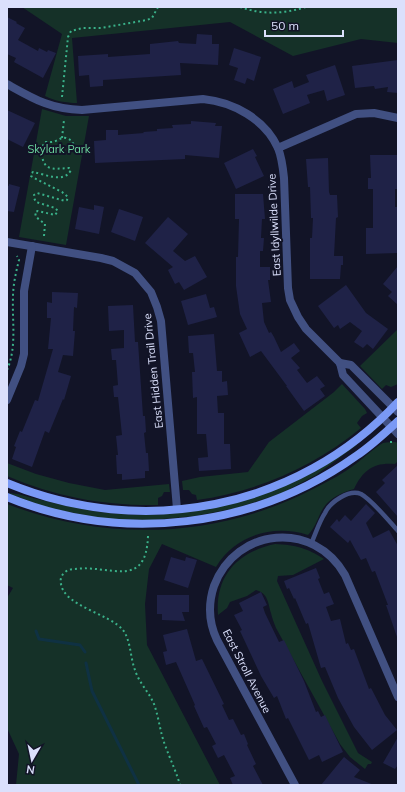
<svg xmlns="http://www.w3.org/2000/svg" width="405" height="792" viewBox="0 0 405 792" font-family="Mulish,sans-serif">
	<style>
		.green { fill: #153128 }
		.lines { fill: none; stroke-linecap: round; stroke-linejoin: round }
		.stream { stroke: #0f3143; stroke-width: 3 }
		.building { fill: #1f2247 }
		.path { stroke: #3ab189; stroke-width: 2; stroke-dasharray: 2 3; stroke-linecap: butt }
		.lane { stroke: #415082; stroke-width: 4.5 }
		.street { stroke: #415082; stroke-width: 8 }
		.secondary { stroke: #7a99f5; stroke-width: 8 }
		.labels { text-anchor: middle; stroke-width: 4; stroke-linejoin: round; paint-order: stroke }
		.park-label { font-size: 11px; fill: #6cd89f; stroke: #121427 }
		.street-label { font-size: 11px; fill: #dbe0fc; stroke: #121427 }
	</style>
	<rect width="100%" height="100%" fill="#121427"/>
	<g class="green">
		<path d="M 22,7 L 398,7 L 398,43 L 361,39 L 293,56 L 230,22 L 72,38 L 77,103 C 66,103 55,101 45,96 L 62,34 Z"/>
		<path d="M 42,109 L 66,116 L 89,116 L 66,245 L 19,237 Z"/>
		<path d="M 398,329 L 398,384 L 391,387 L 386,385 L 382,389 L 360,366 Z"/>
		<path d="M 342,384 L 365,409 L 367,413 L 362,416 L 357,423 L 361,428 C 314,467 256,492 197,500 L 196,495 L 192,494 L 189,490 L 183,490 L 182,481 L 200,477 L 248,472 L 269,442 L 334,392 Z"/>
		<path d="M 395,442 L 398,443 L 398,461 L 395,464 C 374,462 363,470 354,489 C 343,492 331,497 324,507 C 318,516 316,527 308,535 C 273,524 235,535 216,567 L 162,544 L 149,569 L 145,604 L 147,645 L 220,785 L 16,785 L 19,754 L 7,728 L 7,598 L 13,588 L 7,585 L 7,504 C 107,543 220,538 315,488 C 329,481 344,473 357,463 C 365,457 374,448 383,443 C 387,442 391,442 395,442 Z"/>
		<path d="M 356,444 L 357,445 L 316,475 L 282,493 L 236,508 L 195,516 L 152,520 L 106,519 L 48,508 L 8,493 C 17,493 28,497 37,499 C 58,504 79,509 100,512 C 192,524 282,497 356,444 Z"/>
		<path d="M 7,463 L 36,474 L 69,483 L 105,490 L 169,484 L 170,492 L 164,492 L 162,496 L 158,498 L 158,505 C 105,506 56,497 7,476 Z"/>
		<path d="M 275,544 C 296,545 307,548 324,559 L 293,575 L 278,576 L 277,581 L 322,681 L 358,753 L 372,762 L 371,764 L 368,764 L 365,769 L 350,757 L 340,744 L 276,628 C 274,623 272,618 271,613 C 268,603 268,593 256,590 L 247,596 L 230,602 L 227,608 L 218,615 C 215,575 238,552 275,544 Z"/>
	</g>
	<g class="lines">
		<g class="stream">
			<path d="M 36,631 L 39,639 L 80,645 L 85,652"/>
			<path d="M 86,663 L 92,691 L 139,785"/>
		</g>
	</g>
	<g class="building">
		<path d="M 7,17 L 17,22 L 16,23 L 25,28 L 18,40 L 38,51 L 39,48 L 47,52 L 48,50 L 56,53 L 43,78 L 14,62 L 16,58 L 7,54 Z"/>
		<path d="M 197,34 L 212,35 L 212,44 L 219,44 L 218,65 L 180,63 L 181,75 L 103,80 L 103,86 L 90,87 L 89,75 L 79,76 L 78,56 L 108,54 L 108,57 L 150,54 L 150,44 L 178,41 L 179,43 L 196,44 Z"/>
		<path d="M 234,48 L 261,57 L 254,81 L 247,78 L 245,84 L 234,80 L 238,68 L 229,65 Z"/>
		<path d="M 398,60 L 398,93 L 387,92 L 388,87 L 375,89 L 374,86 L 355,88 L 352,66 Z"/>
		<path d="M 335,65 L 345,95 L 327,101 L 324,90 L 307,95 L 310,103 L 283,114 L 273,89 L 292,81 L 294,88 L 309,82 L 306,75 Z"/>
		<path d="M 7,110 L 35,123 L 23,147 L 7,139 Z"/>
		<path d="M 191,121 L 216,123 L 215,126 L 222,126 L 219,158 L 185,155 L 185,159 L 95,163 L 94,141 L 106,140 L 106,130 L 118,130 L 118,135 L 144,133 L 143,132 L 157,131 L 157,129 L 173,128 L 172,125 L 191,124 Z"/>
		<path d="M 253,149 L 257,156 L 255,157 L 264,176 L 236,189 L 224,163 Z"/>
		<path d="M 370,155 L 398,155 L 398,189 L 395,189 L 395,207 L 398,207 L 397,253 L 366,254 L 366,228 L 373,228 L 373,189 L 368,189 L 368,178 L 371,178 Z"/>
		<path d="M 328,158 L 329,192 L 330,195 L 337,195 L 338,217 L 336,218 L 334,256 L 343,256 L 343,265 L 341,265 L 340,279 L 310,279 L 310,238 L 312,238 L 313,218 L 311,218 L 310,187 L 308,187 L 306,159 Z"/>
		<path d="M 9,184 L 20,187 L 14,212 L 7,211 L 7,185 L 9,186 Z"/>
		<path d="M 235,194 L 263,194 L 265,219 L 262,219 L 261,238 L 264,238 L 263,251 L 260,251 L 260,267 L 270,267 L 270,280 L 268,280 L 271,302 L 262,303 L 264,322 L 269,333 L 271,332 L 274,337 L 281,352 L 294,343 L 300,351 L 291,358 L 300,368 L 297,370 L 307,383 L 317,376 L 325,386 L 320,389 L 325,396 L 304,411 L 286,386 L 287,386 L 261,351 L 250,357 L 239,333 L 247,329 L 240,314 L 236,286 L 236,257 L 238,257 L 239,219 L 235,219 Z"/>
		<path d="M 94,205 L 104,207 L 99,234 L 75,229 L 79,207 L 94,210 Z"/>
		<path d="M 119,209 L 143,217 L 135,241 L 111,232 Z"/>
		<path d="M 168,217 L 188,234 L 173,251 L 185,261 L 195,256 L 207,277 L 184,290 L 179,282 L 175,284 L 168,270 L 173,267 L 145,243 Z"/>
		<path d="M 398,266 L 398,305 L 388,296 L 392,292 L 383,284 Z"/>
		<path d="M 346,285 L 366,313 L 388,329 L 373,349 L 367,344 L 363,348 L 354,342 L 362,331 L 350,322 L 340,329 L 338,325 L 334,328 L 318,306 Z"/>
		<path d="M 52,292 L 78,293 L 77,308 L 74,307 L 73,331 L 75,331 L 73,356 L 63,355 L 58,372 L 71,376 L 64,400 L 63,399 L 49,433 L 45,431 L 32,467 L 12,459 L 16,447 L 14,446 L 20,431 L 22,432 L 35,400 L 38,401 L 53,349 L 48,349 L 51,318 L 47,318 L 47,302 L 52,303 Z"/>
		<path d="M 206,294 L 210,308 L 214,307 L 217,317 L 188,325 L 181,301 Z"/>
		<path d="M 133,305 L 135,342 L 138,342 L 143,416 L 145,416 L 146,432 L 144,433 L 146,453 L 148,453 L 149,471 L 145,471 L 145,478 L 122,480 L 122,474 L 117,474 L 116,455 L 118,455 L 116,436 L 122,435 L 118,397 L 114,397 L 113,386 L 118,385 L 116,360 L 112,360 L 111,349 L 124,348 L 124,330 L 109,331 L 108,306 Z"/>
		<path d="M 214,334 L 217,371 L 222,371 L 222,382 L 227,381 L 228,395 L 217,396 L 218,413 L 224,413 L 224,444 L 230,444 L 231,469 L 199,471 L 198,458 L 208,457 L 206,434 L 197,434 L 197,397 L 193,398 L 192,372 L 195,372 L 193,353 L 189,353 L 188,336 Z"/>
		<path d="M 398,465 L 398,517 L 376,492 L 385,483 L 382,480 Z"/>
		<path d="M 366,504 L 375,513 L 366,523 L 373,538 L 389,530 L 398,546 L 398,637 L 397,637 L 386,605 L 388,605 L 375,571 L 372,572 L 366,558 L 361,560 L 350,540 L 348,543 L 330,527 L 337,519 L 339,522 L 345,515 L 351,521 Z"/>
		<path d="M 171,557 L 185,561 L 186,557 L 197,560 L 188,588 L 164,580 Z"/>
		<path d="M 316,568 L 320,578 L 318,579 L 324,594 L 329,592 L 334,604 L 326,607 L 331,621 L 340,619 L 346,644 L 348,643 L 351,650 L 354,649 L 369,689 L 371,688 L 385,715 L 397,730 L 372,750 L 354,727 L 338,698 L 325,667 L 321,668 L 308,623 L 306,624 L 295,598 L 294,599 L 289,588 L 287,589 L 284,581 Z"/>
		<path d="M 261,592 L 267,605 L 263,607 L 265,613 L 279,642 L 284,640 L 304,681 L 316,712 L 318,711 L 321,717 L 325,715 L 343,752 L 322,762 L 319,755 L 309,760 L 288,718 L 286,719 L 277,696 L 274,698 L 261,676 L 240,631 L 242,630 L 234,615 L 243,611 L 239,603 Z"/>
		<path d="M 157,595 L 189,595 L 189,612 L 182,612 L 185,621 L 162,620 L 162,614 L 157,614 Z"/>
		<path d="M 187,629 L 196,661 L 202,659 L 224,704 L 222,705 L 229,720 L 233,719 L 241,735 L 244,734 L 248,744 L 247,745 L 256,764 L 253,766 L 263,785 L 233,785 L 230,778 L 235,776 L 224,755 L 218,758 L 212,746 L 216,744 L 207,727 L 204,728 L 194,706 L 195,705 L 176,662 L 166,665 L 163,652 L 167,651 L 163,635 Z"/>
		<path d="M 398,737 L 398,765 L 395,769 L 383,763 Z"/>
		<path d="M 344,757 L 360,770 L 354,777 L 374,785 L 321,785 Z"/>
	</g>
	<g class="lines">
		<g class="path">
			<path d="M 240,7 C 263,15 283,14 306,7"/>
			<path d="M 62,97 L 68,37 L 71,31 L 83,28 L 101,28 L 147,20 L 152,18 L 158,7"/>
			<path d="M 62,138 L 64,120"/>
			<path d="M 44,236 L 45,224 L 36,217 L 35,212 L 38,211 L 55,215 L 58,211 L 55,208 L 36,202 L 34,198 L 34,195 L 37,193 L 65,201 L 67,200 L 68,197 L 62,192 L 34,178 L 31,176 L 31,174 L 33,172 C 45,174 64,184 71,170 L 69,168 C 51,169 43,172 41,149 L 45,142 C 48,142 50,142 52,142 C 62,140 61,134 72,141 L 75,148"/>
			<path d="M 7,370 C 17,347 12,322 13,297 C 13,285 16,272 19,260 L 17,256"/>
			<path d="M 391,441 L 391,445"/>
			<path d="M 148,536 C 146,591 109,564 75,569 C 71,569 67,570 64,573 C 61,576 60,580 61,584 C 64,606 110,614 123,630 C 131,641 130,657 135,670 C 139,683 149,692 154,704 C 159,718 160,732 165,745 C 170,759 176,771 180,785"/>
		</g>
		<path class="lane" d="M 311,544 C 316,533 319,522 325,513 C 330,502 349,489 361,494 C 372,500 389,521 398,531"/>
		<g class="street">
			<path d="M 7,84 C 34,99 50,109 82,110 L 203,99 C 233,102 265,119 278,148 C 282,158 283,168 284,178 L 288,288 L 290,300 L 298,317 L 306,329 L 340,363 L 343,375 L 398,434"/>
			<path d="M 278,148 L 356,114 L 374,113 L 398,118"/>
			<path d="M 7,242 L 101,258 L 113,261 L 135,273 L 151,292 L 157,307 L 161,321 L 177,509"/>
			<path d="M 340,363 L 351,365 L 398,412"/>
			<path d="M 7,400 L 21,366 L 24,354 L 24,291 L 32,246"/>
			<path d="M 295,785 L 217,640 C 209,623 208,604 214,586 C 236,527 314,520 345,575 L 398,697"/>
		</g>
		<g class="secondary">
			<path d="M 7,483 C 142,539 297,510 398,402"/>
			<path d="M 7,497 C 122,544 255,528 356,456 C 371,446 385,433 398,421"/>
		</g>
	</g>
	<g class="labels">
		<g class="park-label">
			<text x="59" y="153">Skylark Park</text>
		</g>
		<g class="street-label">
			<text transform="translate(274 225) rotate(-93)" y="4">East Idyllwilde Drive</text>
			<text transform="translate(153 371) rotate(-96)" y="4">East Hidden Trail Drive</text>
			<text transform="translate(247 671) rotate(63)" y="4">East Stroll Avenue</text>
		</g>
	</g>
	<rect width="405" height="792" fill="none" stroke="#dbe0fc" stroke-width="16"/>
	<g transform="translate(32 760) rotate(189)" stroke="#121427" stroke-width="3" paint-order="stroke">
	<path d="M0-3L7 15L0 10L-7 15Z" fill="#dbe0fc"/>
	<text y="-6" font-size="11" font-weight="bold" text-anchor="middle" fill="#dbe0fc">N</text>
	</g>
	<path d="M265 30v6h78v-6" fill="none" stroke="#dbe0fc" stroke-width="2"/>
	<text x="271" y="30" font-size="12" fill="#dbe0fc" stroke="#121427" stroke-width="3" paint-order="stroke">50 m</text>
</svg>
